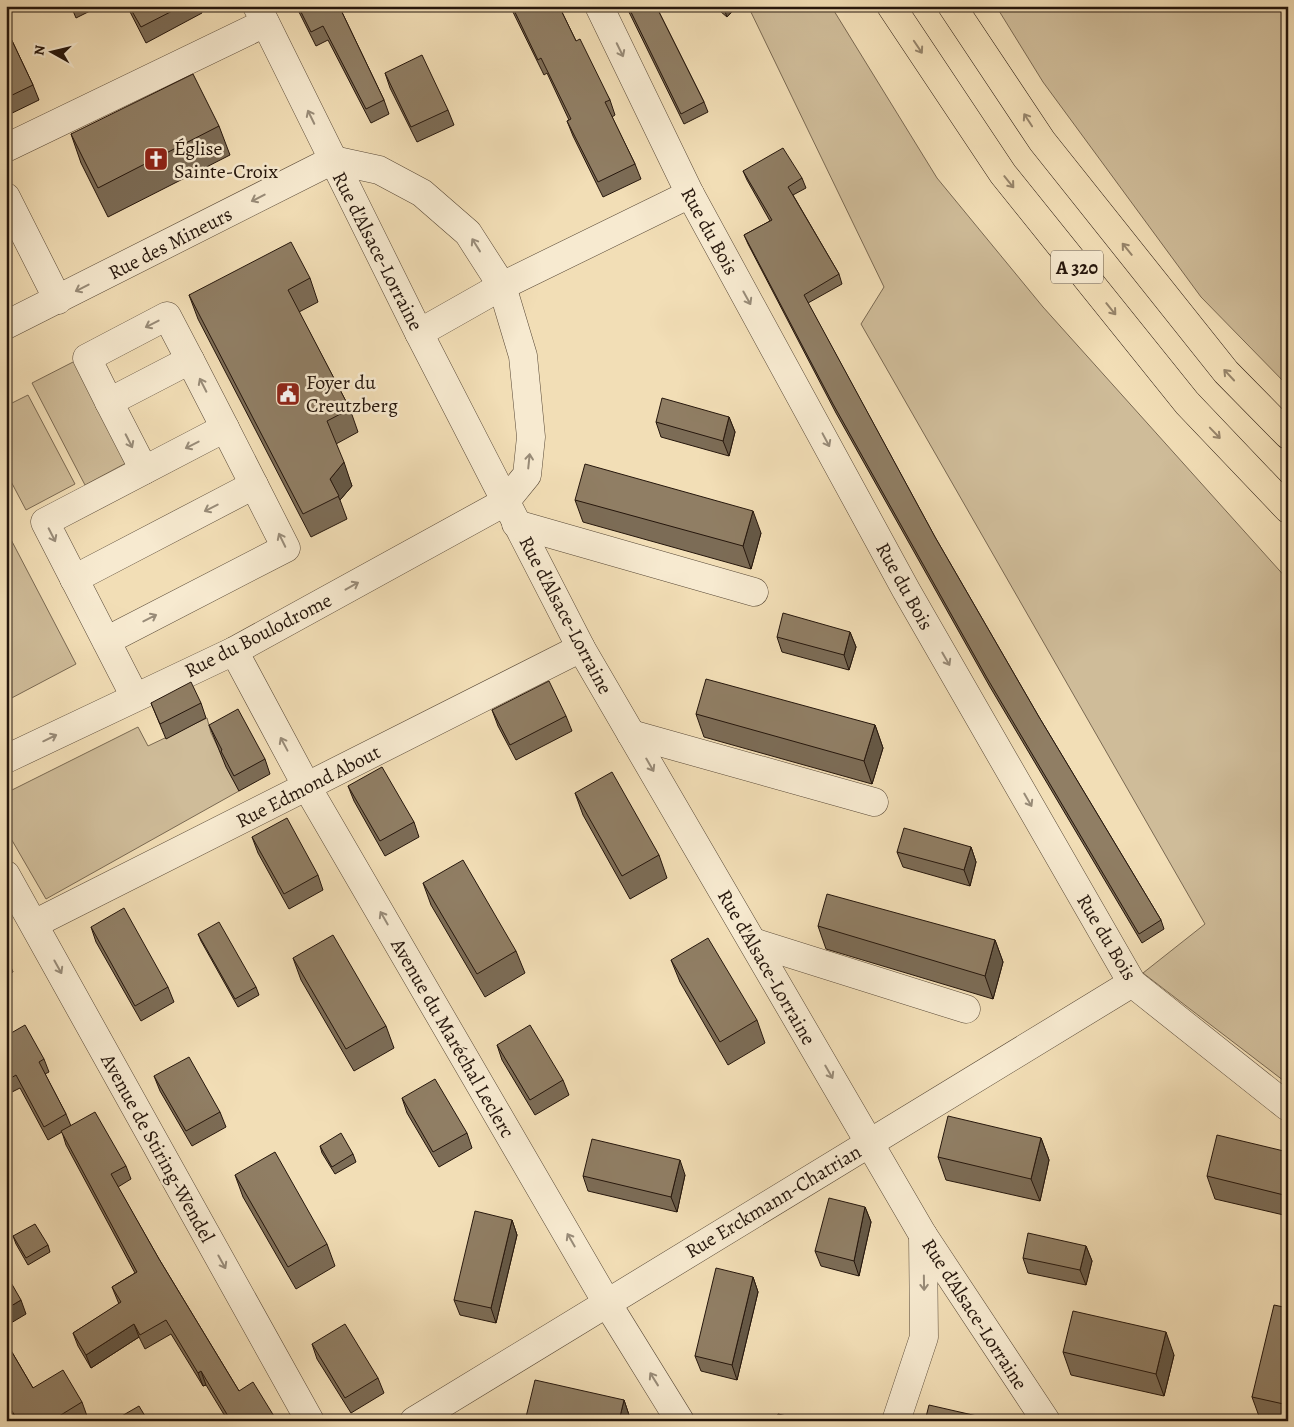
<svg xmlns="http://www.w3.org/2000/svg" width="1294" height="1427" viewBox="0 0 1294 1427" font-family="Alegreya,serif">
	<style>
		.green { fill: #cfbc99; stroke: #7a6952 }
		.lines { fill: none; stroke-linecap: round; stroke-linejoin: round }
		.minor-casing { stroke: #584836; stroke-width: 29 }
		.highway-casing { stroke: #25160c; stroke-width: 29 }
		.minor { stroke: #f7ead0; stroke-width: 28 }
		.highway { stroke: #f2deb6; stroke-width: 28 }
		.wall { fill: #7c6c56; stroke: #25160c }
		.shaded-wall { fill: #655846; stroke: #25160c }
		.building { fill: #907e64; stroke: #25160c }
		.oneway { stroke: #96846a }
		.oneway2 { stroke: #988b78 }
		.labels { text-anchor: middle; stroke-width: 5; stroke-linejoin: round; paint-order: stroke }
		.shield { fill: #f7ead0; stroke: #645647; stroke-width: 1 }
		.shield-label { font-size: 19px; font-weight: bold; fill: #25160c }
		.poi-label { font-size: 20px; fill: #25160c; stroke: #f7ead0; text-anchor: start }
		.street-label { font-size: 20px; fill: #25160c; stroke: #f7ead0 }
	</style>
	<rect width="100%" height="100%" fill="#f2deb6"/>
	<filter id="stains"><feTurbulence type="fractalNoise" baseFrequency=".004" numOctaves="4"/><feColorMatrix values="0 0 0 0 .2 0 0 0 0 .09 0 0 0 0 .02 0 0 0 .5 -.17"/></filter>
	<radialGradient id="worn" r=".72"><stop offset=".6" stop-color="#630" stop-opacity="0"/><stop offset="1" stop-color="#630" stop-opacity=".3"/></radialGradient>
	<g class="green">
		<path d="M 748,6 L 831,6 L 937,178 L 1043,307 L 1288,580 L 1288,1084 L 1143,973 L 1205,924 L 861,324 L 884,287 Z"/>
		<path d="M 996,6 L 1288,6 L 1288,386 L 1201,297 L 1043,82 Z"/>
		<path d="M 75,361 L 128,462 L 85,485 L 32,383 Z"/>
		<path d="M 28,395 L 75,484 L 26,510 L 6,472 L 6,406 Z"/>
		<path d="M 6,530 L 76,664 L 6,701 Z"/>
		<path d="M 207,718 L 211,733 L 239,791 L 46,899 L 6,830 L 6,793 L 138,727 L 148,746 Z"/>
	</g>
	<g class="lines">
		<defs>
			<g id="minor">
				<path d="M 257,6 L 419,333 L 581,648 L 923,1235 L 1046,1421"/>
				<path d="M 599,6 L 690,194 L 906,590 L 1132,983 L 1288,1107"/>
				<path d="M 6,148 L 265,23"/>
				<path d="M 6,197 L 58,300"/>
				<path d="M 6,325 L 333,160"/>
				<path d="M 419,333 L 502,286 L 690,194"/>
				<path d="M 109,402 L 87,358 L 167,316 L 190,360"/>
				<path d="M 144,470 L 109,402 L 190,360 L 225,428"/>
				<path d="M 516,524 L 754,592"/>
				<path d="M 74,579 L 254,485"/>
				<path d="M 106,641 L 286,548 L 225,428 L 45,522 L 135,697"/>
				<path d="M 234,651 L 307,787 L 607,1303 L 680,1421"/>
				<path d="M 631,734 L 874,802"/>
				<path d="M 6,759 L 234,651 L 505,502 L 527,475 L 531,437 L 523,356 L 502,286 L 468,233 L 422,193 L 379,170 L 333,160"/>
				<path d="M 6,875 L 310,1421"/>
				<path d="M 34,924 L 581,648"/>
				<path d="M 753,942 L 966,1009"/>
				<path d="M 414,1421 L 1132,983"/>
				<path d="M 896,1421 L 924,1337 L 923,1235"/>
			</g>
			<g id="highway">
				<path d="M 891,6 L 1003,174 L 1187,403 L 1288,509"/>
				<path d="M 952,6 L 1042,141 L 1226,372 L 1288,435"/>
			</g>
		</defs>
		<use href="#minor" class="minor-casing"/>
		<use href="#highway" class="highway-casing"/>
		<use href="#minor" class="minor"/>
		<use href="#highway" class="highway"/>
	</g>
	<g class="wall">
		<path d="M 71,6 L 98,6 L 98,7 L 76,18 Z"/>
		<path d="M 127,6 L 200,6 L 202,13 L 146,43 Z"/>
		<path d="M 296,6 L 339,6 L 384,100 L 389,114 L 371,123 L 328,40 L 316,46 Z"/>
		<path d="M 510,6 L 559,6 L 576,41 L 610,100 L 615,115 L 612,117 L 635,164 L 641,179 L 603,197 L 573,136 L 567,121 L 569,120 L 547,73 L 544,75 Z"/>
		<path d="M 626,6 L 656,6 L 704,102 L 708,112 L 684,124 Z"/>
		<path d="M 714,6 L 737,6 L 727,17 Z"/>
		<path d="M 6,28 L 33,85 L 39,100 L 6,116 Z"/>
		<path d="M 385,73 L 448,110 L 454,125 L 417,142 L 390,88 Z"/>
		<path d="M 219,126 L 230,155 L 108,217 L 81,163 L 71,134 Z"/>
		<path d="M 743,171 L 802,178 L 806,188 L 793,195 L 839,274 L 842,284 L 808,303 L 935,537 L 1039,717 L 1161,920 L 1164,929 L 1142,943 L 990,687 L 836,413 L 748,244 L 744,235 L 770,221 L 747,180 Z"/>
		<path d="M 310,278 L 318,302 L 299,312 L 350,409 L 358,432 L 336,444 L 352,486 L 340,500 L 347,519 L 311,537 L 198,319 L 189,295 Z"/>
		<path d="M 729,417 L 735,432 L 729,456 L 661,437 L 656,422 Z"/>
		<path d="M 575,500 L 761,533 L 751,569 L 583,522 Z"/>
		<path d="M 850,632 L 856,647 L 849,670 L 782,652 L 777,637 Z"/>
		<path d="M 151,703 L 201,703 L 206,718 L 166,739 Z"/>
		<path d="M 492,710 L 566,716 L 572,731 L 516,760 L 498,726 Z"/>
		<path d="M 696,714 L 875,725 L 883,748 L 872,784 L 704,737 Z"/>
		<path d="M 209,725 L 265,759 L 270,774 L 239,791 L 226,767 Z"/>
		<path d="M 348,786 L 414,822 L 419,837 L 385,856 L 354,801 Z"/>
		<path d="M 575,793 L 659,855 L 667,878 L 630,899 L 583,815 Z"/>
		<path d="M 252,837 L 318,875 L 323,890 L 289,909 L 258,853 Z"/>
		<path d="M 971,847 L 976,862 L 970,886 L 903,867 L 897,852 Z"/>
		<path d="M 423,883 L 516,951 L 525,973 L 485,997 L 431,905 Z"/>
		<path d="M 818,926 L 995,940 L 1003,962 L 993,999 L 826,949 Z"/>
		<path d="M 91,927 L 168,987 L 174,1002 L 141,1021 L 96,942 Z"/>
		<path d="M 198,934 L 256,987 L 259,995 L 238,1007 L 201,941 Z"/>
		<path d="M 6,955 L 13,972 L 6,976 Z"/>
		<path d="M 293,958 L 386,1026 L 394,1048 L 354,1071 L 301,980 Z"/>
		<path d="M 671,960 L 757,1020 L 765,1043 L 728,1065 L 680,982 Z"/>
		<path d="M 6,1036 L 44,1059 L 49,1072 L 45,1074 L 66,1114 L 71,1126 L 126,1166 L 131,1179 L 118,1187 L 159,1259 L 239,1391 L 277,1421 L 228,1421 L 206,1385 L 203,1386 L 171,1334 L 145,1349 L 139,1337 L 91,1368 L 78,1346 L 73,1333 L 119,1304 L 112,1287 L 135,1273 L 66,1145 L 62,1132 L 48,1140 L 20,1088 L 6,1095 Z"/>
		<path d="M 497,1045 L 563,1080 L 569,1095 L 535,1115 L 502,1060 Z"/>
		<path d="M 154,1076 L 220,1112 L 226,1127 L 192,1146 L 160,1091 Z"/>
		<path d="M 402,1098 L 467,1133 L 472,1148 L 439,1167 L 407,1113 Z"/>
		<path d="M 1041,1138 L 1049,1160 L 1040,1201 L 946,1180 L 938,1157 Z"/>
		<path d="M 320,1146 L 353,1154 L 356,1162 L 335,1174 L 322,1153 Z"/>
		<path d="M 1288,1152 L 1288,1216 L 1215,1199 L 1207,1176 Z"/>
		<path d="M 235,1175 L 327,1244 L 335,1266 L 296,1289 L 243,1197 Z"/>
		<path d="M 685,1175 L 677,1212 L 588,1191 L 583,1176 Z"/>
		<path d="M 865,1207 L 871,1222 L 859,1276 L 821,1266 L 815,1251 Z"/>
		<path d="M 512,1220 L 517,1235 L 496,1323 L 460,1315 L 454,1300 Z"/>
		<path d="M 13,1236 L 48,1245 L 50,1252 L 28,1265 L 16,1244 Z"/>
		<path d="M 1086,1246 L 1092,1261 L 1086,1285 L 1028,1273 L 1023,1258 Z"/>
		<path d="M 753,1277 L 758,1292 L 737,1380 L 701,1371 L 695,1356 Z"/>
		<path d="M 1288,1308 L 1288,1421 L 1266,1421 L 1260,1419 L 1252,1397 Z"/>
		<path d="M 6,1342 L 33,1388 L 82,1402 L 87,1416 L 79,1421 L 15,1421 L 12,1416 L 6,1400 Z"/>
		<path d="M 312,1344 L 378,1378 L 384,1393 L 351,1413 L 317,1359 Z"/>
		<path d="M 1063,1352 L 1174,1355 L 1164,1396 L 1071,1375 Z"/>
		<path d="M 624,1400 L 629,1415 L 628,1421 L 528,1421 L 526,1417 Z"/>
	</g>
	<g class="shaded-wall">
		<path d="M 723,6 L 737,6 L 727,17 Z"/>
		<path d="M 729,417 L 735,432 L 729,456 L 723,441 Z"/>
		<path d="M 344,462 L 352,486 L 340,500 L 330,479 Z"/>
		<path d="M 753,511 L 761,533 L 751,569 L 743,546 Z"/>
		<path d="M 850,632 L 856,647 L 849,670 L 844,655 Z"/>
		<path d="M 875,725 L 883,748 L 872,784 L 864,761 Z"/>
		<path d="M 971,847 L 976,862 L 970,886 L 964,870 Z"/>
		<path d="M 995,940 L 1003,962 L 993,999 L 985,976 Z"/>
		<path d="M 1041,1138 L 1049,1160 L 1040,1201 L 1031,1179 Z"/>
		<path d="M 680,1160 L 685,1175 L 677,1212 L 671,1197 Z"/>
		<path d="M 865,1207 L 871,1222 L 859,1276 L 854,1261 Z"/>
		<path d="M 512,1220 L 517,1235 L 496,1323 L 491,1308 Z"/>
		<path d="M 1086,1246 L 1092,1261 L 1086,1285 L 1080,1270 Z"/>
		<path d="M 753,1277 L 758,1292 L 737,1380 L 732,1365 Z"/>
		<path d="M 21,1300 L 26,1314 L 6,1326 L 6,1309 Z"/>
		<path d="M 134,1324 L 139,1337 L 91,1368 L 86,1355 Z"/>
		<path d="M 1166,1332 L 1174,1355 L 1164,1396 L 1156,1374 Z"/>
		<path d="M 201,1371 L 206,1385 L 203,1386 L 198,1373 Z"/>
		<path d="M 624,1400 L 629,1415 L 628,1421 L 619,1421 Z"/>
	</g>
	<g class="building">
		<path d="M 71,6 L 81,6 L 73,10 Z"/>
		<path d="M 129,6 L 182,6 L 141,27 Z"/>
		<path d="M 298,6 L 339,6 L 384,100 L 366,109 L 323,26 L 311,32 Z"/>
		<path d="M 512,6 L 559,6 L 576,41 L 580,39 L 610,100 L 605,102 L 635,164 L 598,182 L 567,121 L 571,119 L 541,58 L 538,60 Z"/>
		<path d="M 628,6 L 656,6 L 704,102 L 681,114 Z"/>
		<path d="M 6,28 L 33,85 L 6,98 Z"/>
		<path d="M 422,55 L 448,110 L 411,127 L 385,73 Z"/>
		<path d="M 193,74 L 219,126 L 98,188 L 71,134 Z"/>
		<path d="M 783,148 L 802,178 L 788,187 L 839,274 L 804,295 L 935,537 L 1039,717 L 1161,920 L 1139,934 L 987,678 L 833,404 L 744,235 L 772,220 L 743,171 Z"/>
		<path d="M 291,242 L 310,278 L 288,290 L 350,409 L 327,421 L 344,462 L 330,479 L 339,496 L 303,514 L 189,295 Z"/>
		<path d="M 662,398 L 729,417 L 723,441 L 656,422 Z"/>
		<path d="M 585,464 L 753,511 L 743,546 L 575,500 Z"/>
		<path d="M 783,613 L 850,632 L 844,655 L 777,637 Z"/>
		<path d="M 706,679 L 875,725 L 864,761 L 696,714 Z"/>
		<path d="M 549,681 L 566,716 L 510,745 L 492,710 Z"/>
		<path d="M 191,682 L 201,703 L 160,724 L 151,703 Z"/>
		<path d="M 238,709 L 265,759 L 234,776 L 221,751 L 222,750 L 209,725 Z"/>
		<path d="M 382,767 L 414,822 L 380,841 L 348,786 Z"/>
		<path d="M 612,772 L 659,855 L 622,876 L 575,793 Z"/>
		<path d="M 287,818 L 318,875 L 284,894 L 252,837 Z"/>
		<path d="M 904,828 L 971,847 L 964,870 L 897,852 Z"/>
		<path d="M 463,860 L 516,951 L 477,974 L 423,883 Z"/>
		<path d="M 827,894 L 995,940 L 985,976 L 818,926 Z"/>
		<path d="M 124,908 L 168,987 L 135,1006 L 91,927 Z"/>
		<path d="M 219,922 L 256,987 L 235,999 L 198,934 Z"/>
		<path d="M 333,935 L 386,1026 L 346,1049 L 293,958 Z"/>
		<path d="M 708,938 L 757,1020 L 720,1042 L 671,960 Z"/>
		<path d="M 25,1025 L 44,1059 L 39,1062 L 66,1114 L 44,1127 L 16,1075 L 6,1081 L 6,1036 Z"/>
		<path d="M 530,1025 L 563,1080 L 530,1100 L 497,1045 Z"/>
		<path d="M 189,1057 L 220,1112 L 186,1131 L 154,1076 Z"/>
		<path d="M 435,1079 L 467,1133 L 433,1152 L 402,1098 Z"/>
		<path d="M 95,1112 L 126,1166 L 111,1174 L 159,1259 L 239,1391 L 253,1382 L 277,1421 L 231,1421 L 201,1371 L 198,1373 L 166,1320 L 140,1335 L 134,1324 L 86,1355 L 73,1333 L 121,1302 L 112,1287 L 137,1272 L 61,1131 Z"/>
		<path d="M 948,1116 L 1041,1138 L 1031,1179 L 938,1157 Z"/>
		<path d="M 341,1133 L 353,1154 L 332,1167 L 320,1146 Z"/>
		<path d="M 1217,1135 L 1288,1152 L 1288,1196 L 1207,1176 Z"/>
		<path d="M 592,1139 L 680,1160 L 671,1197 L 583,1176 Z"/>
		<path d="M 275,1152 L 327,1244 L 288,1267 L 235,1175 Z"/>
		<path d="M 829,1198 L 865,1207 L 854,1261 L 815,1251 Z"/>
		<path d="M 475,1211 L 512,1220 L 491,1308 L 454,1300 Z"/>
		<path d="M 35,1224 L 48,1245 L 26,1258 L 13,1236 Z"/>
		<path d="M 1028,1233 L 1086,1246 L 1080,1270 L 1023,1258 Z"/>
		<path d="M 716,1268 L 753,1277 L 732,1365 L 695,1356 Z"/>
		<path d="M 6,1274 L 21,1300 L 6,1309 Z"/>
		<path d="M 1274,1305 L 1288,1308 L 1288,1405 L 1252,1397 Z"/>
		<path d="M 1073,1311 L 1166,1332 L 1156,1374 L 1063,1352 Z"/>
		<path d="M 345,1324 L 378,1378 L 345,1398 L 312,1344 Z"/>
		<path d="M 6,1342 L 33,1388 L 63,1370 L 82,1402 L 51,1421 L 18,1421 L 7,1403 L 10,1401 L 6,1394 Z"/>
		<path d="M 535,1380 L 624,1400 L 619,1421 L 543,1421 L 526,1417 Z"/>
		<path d="M 929,1405 L 999,1421 L 925,1421 Z"/>
		<path d="M 139,1406 L 148,1421 L 122,1421 L 120,1417 Z"/>
		<path d="M 778,1414 L 808,1421 L 776,1421 Z"/>
	</g>
	<defs><path id="oneway-shaft" d="M-6 0H5M1.5-3L5.5 0L1.5 3" fill="none" stroke-width="1.6" stroke-linecap="round" stroke-linejoin="round" transform="scale(1.25)"/></defs>
	<g class="oneway">
		<use href="#oneway-shaft" transform="translate(918 47) rotate(56)"/>
		<use href="#oneway-shaft" transform="translate(1028 120) rotate(-123)"/>
		<use href="#oneway-shaft" transform="translate(1009 182) rotate(51)"/>
		<use href="#oneway-shaft" transform="translate(1127 249) rotate(-129)"/>
		<use href="#oneway-shaft" transform="translate(1111 309) rotate(51)"/>
		<use href="#oneway-shaft" transform="translate(1229 375) rotate(-133)"/>
		<use href="#oneway-shaft" transform="translate(1215 433) rotate(46)"/>
	</g>
	<g class="oneway2">
		<use href="#oneway-shaft" transform="translate(620 50) rotate(64)"/>
		<use href="#oneway-shaft" transform="translate(311 117) rotate(-116)"/>
		<use href="#oneway-shaft" transform="translate(258 198) rotate(153)"/>
		<use href="#oneway-shaft" transform="translate(476 245) rotate(-122)"/>
		<use href="#oneway-shaft" transform="translate(82 288) rotate(153)"/>
		<use href="#oneway-shaft" transform="translate(747 298) rotate(61)"/>
		<use href="#oneway-shaft" transform="translate(152 324) rotate(153)"/>
		<use href="#oneway-shaft" transform="translate(203 385) rotate(-117)"/>
		<use href="#oneway-shaft" transform="translate(826 440) rotate(62)"/>
		<use href="#oneway-shaft" transform="translate(129 441) rotate(63)"/>
		<use href="#oneway-shaft" transform="translate(192 445) rotate(153)"/>
		<use href="#oneway-shaft" transform="translate(529 461) rotate(-84)"/>
		<use href="#oneway-shaft" transform="translate(211 508) rotate(153)"/>
		<use href="#oneway-shaft" transform="translate(52 535) rotate(63)"/>
		<use href="#oneway-shaft" transform="translate(282 540) rotate(-116)"/>
		<use href="#oneway-shaft" transform="translate(352 586) rotate(-29)"/>
		<use href="#oneway-shaft" transform="translate(150 618) rotate(-27)"/>
		<use href="#oneway-shaft" transform="translate(946 659) rotate(60)"/>
		<use href="#oneway-shaft" transform="translate(50 738) rotate(-26)"/>
		<use href="#oneway-shaft" transform="translate(284 744) rotate(-118)"/>
		<use href="#oneway-shaft" transform="translate(650 765) rotate(60)"/>
		<use href="#oneway-shaft" transform="translate(1028 800) rotate(60)"/>
		<use href="#oneway-shaft" transform="translate(384 918) rotate(-120)"/>
		<use href="#oneway-shaft" transform="translate(58 967) rotate(61)"/>
		<use href="#oneway-shaft" transform="translate(829 1072) rotate(60)"/>
		<use href="#oneway-shaft" transform="translate(571 1240) rotate(-120)"/>
		<use href="#oneway-shaft" transform="translate(222 1262) rotate(61)"/>
		<use href="#oneway-shaft" transform="translate(924 1283) rotate(89)"/>
		<use href="#oneway-shaft" transform="translate(654 1379) rotate(-122)"/>
	</g>
	<defs>
		<symbol id="church-square" viewBox="-11 -11 22 22"><rect x="-9" y="-9" width="18" height="18" rx="4" fill="#8f2418" stroke="#f7ead0"/><path d="M-1.2-6h2.4v3.5h3.3v2.4h-3.3V6h-2.4V-.1h-3.3v-2.4h3.3Z" fill="#fff"/></symbol>
		<symbol id="civic-square" viewBox="-11 -11 22 22"><rect x="-9" y="-9" width="18" height="18" rx="4" fill="#8f2418" stroke="#f7ead0"/><path d="M-.6-6.5H3V-4.5H.6V-3L4-1V1h2V6H-6V1h2V-1L-.6-3ZM-1.2 2.5V6h2.4V2.5Z" fill="#fff"/></symbol>
	</defs>
	<g fill-rule="evenodd">
		<use href="#church-square" x="142" y="145" width="28" height="28"/>
		<use href="#civic-square" x="274" y="380" width="28" height="28"/>
	</g>
	<g class="labels">
		<rect class="shield" x="1051" y="250.5" width="52" height="33" rx="4"/>
		<g class="shield-label">
			<text x="1077" y="274">A 320</text>
		</g>
		<g class="poi-label">
			<text x="174" y="155">Église<tspan x="174" dy="23">Sainte-Croix</tspan></text>
			<text x="306" y="389">Foyer du<tspan x="306" dy="23">Creutzberg</tspan></text>
		</g>
		<g class="street-label">
			<text transform="translate(710 231) rotate(61)" y="7">Rue du Bois</text>
			<text transform="translate(170 243) rotate(-27)" y="7">Rue des Mineurs</text>
			<text transform="translate(378 251) rotate(63)" y="7">Rue d'Alsace-Lorraine</text>
			<text transform="translate(905 586) rotate(61)" y="7">Rue du Bois</text>
			<text transform="translate(566 615) rotate(62)" y="7">Rue d'Alsace-Lorraine</text>
			<text transform="translate(258 635) rotate(-27)" y="7">Rue du Boulodrome</text>
			<text transform="translate(308 786) rotate(-27)" y="7">Rue Edmond About</text>
			<text transform="translate(1107 937) rotate(59)" y="7">Rue du Bois</text>
			<text transform="translate(767 967) rotate(60)" y="7">Rue d'Alsace-Lorraine</text>
			<text transform="translate(453 1038) rotate(60)" y="7">Avenue du Maréchal Leclerc</text>
			<text transform="translate(158 1148) rotate(61)" y="7">Avenue de Stiring-Wendel</text>
			<text transform="translate(773 1201) rotate(-31)" y="7">Rue Erckmann-Chatrian</text>
			<text transform="translate(975 1314) rotate(57)" y="7">Rue d'Alsace-Lorraine</text>
		</g>
	</g>
	<rect width="1294" height="1427" fill="none" stroke="#f2deb6" stroke-width="25"/>
	<rect x="8" y="8" width="1279" height="1412" fill="none" stroke="#25160c" stroke-width="2.5"/>
	<rect x="12" y="12" width="1269" height="1402" fill="none" stroke="#25160c"/>
	<g transform="translate(52 52) rotate(278)" stroke="#f7ead0" stroke-width="4" paint-order="stroke">
	<path d="M0-4L9 19L0 12L-9 19Z" fill="#25160c"/>
	<text y="-8" font-size="14" font-weight="bold" text-anchor="middle" fill="#25160c">N</text>
	</g>
	<rect width="100%" height="100%" filter="url(#stains)"/>
	<rect width="100%" height="100%" fill="url(#worn)"/>
</svg>
